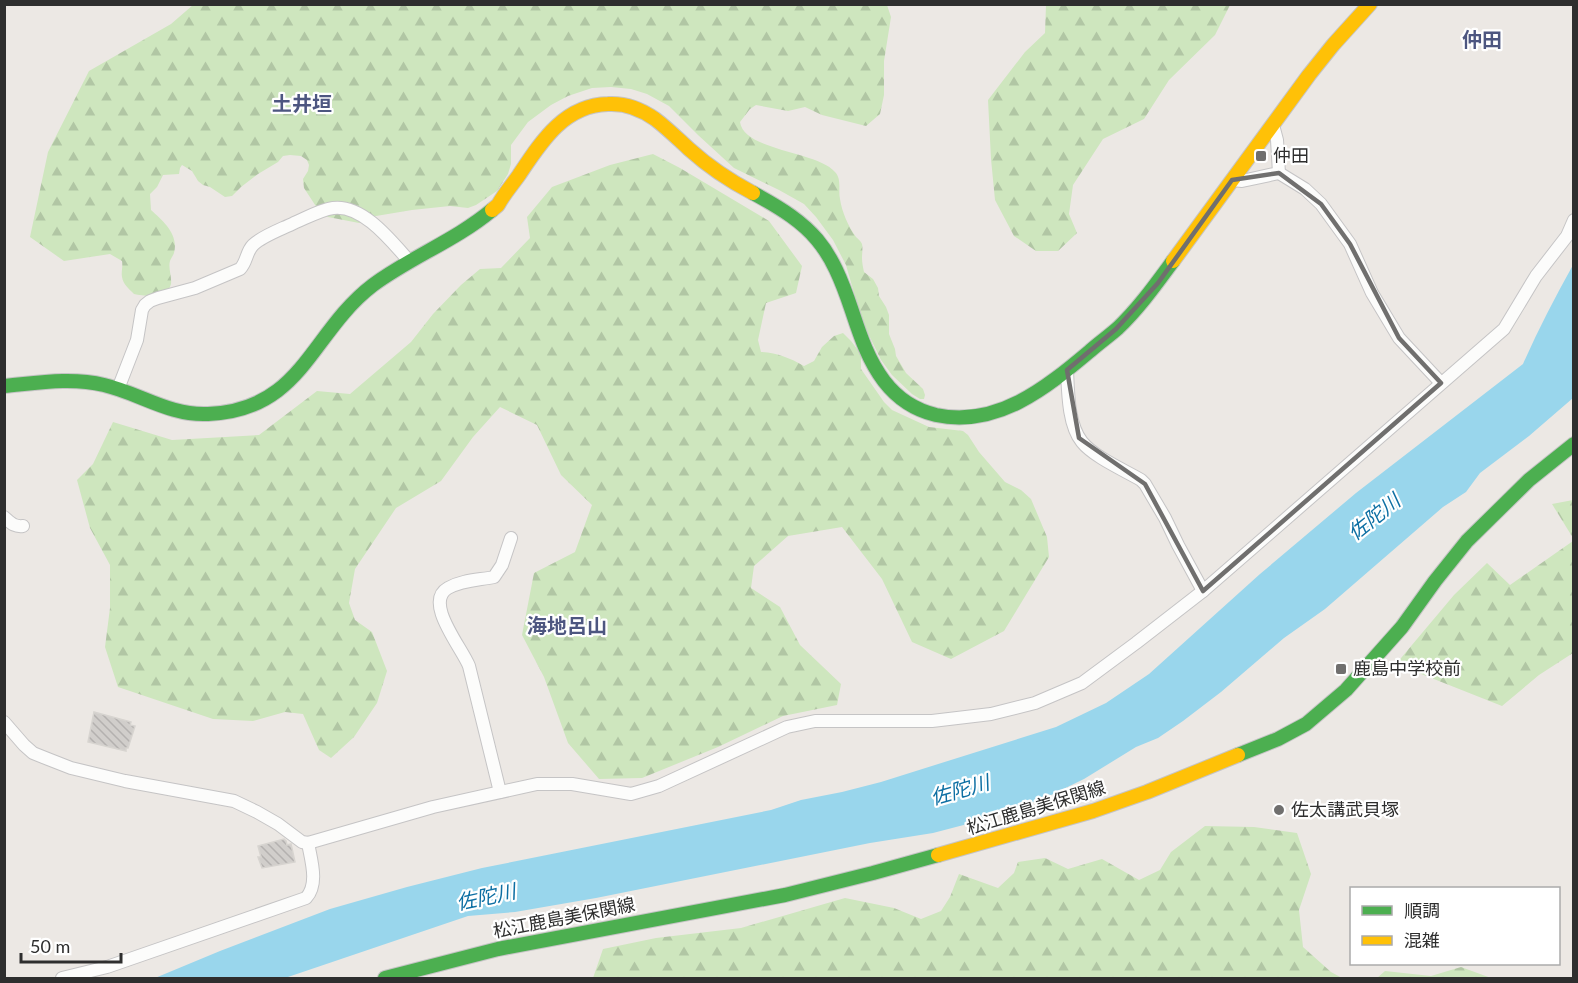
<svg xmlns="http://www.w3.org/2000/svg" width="1578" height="983" viewBox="0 0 1578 983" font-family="Lato,'Noto Sans JP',sans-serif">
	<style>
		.forest { fill: url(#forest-firs) }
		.water { fill: #99d6ec }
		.building { fill: url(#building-back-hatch); stroke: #d7d4d0; stroke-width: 1.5 }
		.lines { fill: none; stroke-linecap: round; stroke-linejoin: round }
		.street-casing { stroke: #c5c4c5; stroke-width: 14 }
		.fast-casing { stroke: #c5c4c5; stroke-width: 16 }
		.slow-casing { stroke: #c5c4c5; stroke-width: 16 }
		.street { stroke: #fcfcfb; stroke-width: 12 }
		.fast { stroke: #4caf50; stroke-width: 14 }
		.slow { stroke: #ffc107; stroke-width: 14 }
		.marked { fill: none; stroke: #706f6e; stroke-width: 4.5; stroke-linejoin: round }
		.poi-dot { fill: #706f6e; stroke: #fff; stroke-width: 2 }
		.labels { text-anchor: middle; stroke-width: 4.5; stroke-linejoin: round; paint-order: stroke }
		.poi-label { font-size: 18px; fill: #2e2e2e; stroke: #fff; text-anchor: start }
		.street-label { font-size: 18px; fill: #2e2e2e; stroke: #fff }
		.neighbourhood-label { font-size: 20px; font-weight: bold; fill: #4d5680; stroke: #fff }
		.water-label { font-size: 20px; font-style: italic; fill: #0d6fa3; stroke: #fff }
	</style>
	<defs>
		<pattern id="forest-firs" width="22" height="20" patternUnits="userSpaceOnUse" patternTransform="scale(1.5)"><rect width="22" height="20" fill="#cee6be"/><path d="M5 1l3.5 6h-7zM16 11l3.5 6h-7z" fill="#b1c6a4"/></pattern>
		<pattern id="building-back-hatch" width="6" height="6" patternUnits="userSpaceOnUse" patternTransform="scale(1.5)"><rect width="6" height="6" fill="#d1cecb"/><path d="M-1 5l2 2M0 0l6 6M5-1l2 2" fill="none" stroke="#b4b1af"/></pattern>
	</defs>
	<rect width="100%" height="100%" fill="#ece8e4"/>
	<g class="forest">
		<path d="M 193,5 L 887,5 L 891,17 L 884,61 L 884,95 L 880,114 L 866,126 L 822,115 L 805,107 L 788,111 L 756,105 L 750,109 L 740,122 C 744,151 817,151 835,172 C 842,179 838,190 840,199 C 842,212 848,226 856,237 C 858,239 861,241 862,244 C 863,248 862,254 862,258 C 862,263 863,267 864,272 L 873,279 L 878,288 L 879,296 L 886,307 L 889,315 L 889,334 L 895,349 L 896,356 L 906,373 L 923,389 L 925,395 L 924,399 L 920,399 L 912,394 L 892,375 L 881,360 L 862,321 L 846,265 L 833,240 L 816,217 L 804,204 L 779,190 L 734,168 L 698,135 L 669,106 L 647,94 L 631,89 L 611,87 L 592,88 L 568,96 L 551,105 L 528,122 L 511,145 L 511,164 L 508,174 L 497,191 L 476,205 L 468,208 L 450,206 L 412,210 L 370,217 L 366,221 L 359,223 L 328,217 L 319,211 L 304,188 L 303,179 L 308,171 L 309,165 L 307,160 L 301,156 L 290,155 L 283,156 L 278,162 L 258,174 L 241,187 L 232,196 L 225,197 L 210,187 L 203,185 L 198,181 L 192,171 L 182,165 L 180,168 L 179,174 L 163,175 L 157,187 L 150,194 L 151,210 C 163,221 179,234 174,253 C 173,256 171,258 170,261 C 168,268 172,277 171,284 C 167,300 145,296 134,294 C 129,289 123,284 122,277 C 121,272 123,267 122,261 L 110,254 L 64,261 L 30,237 L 48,152 L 89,71 L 171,24 Z"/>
		<path d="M 1046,5 L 1230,5 L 1215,35 L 1169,80 L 1144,119 L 1103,139 L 1073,185 L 1069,214 L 1077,233 L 1058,251 L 1036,251 L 1014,236 L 995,200 L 991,159 L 988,100 L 1025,52 L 1045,33 Z"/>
		<path d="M 653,154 L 680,168 L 769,221 L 802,266 L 796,293 L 766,303 L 758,340 L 761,352 C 777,353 790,358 804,366 L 814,361 L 822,347 L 834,336 L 843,333 L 851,341 L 861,354 L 861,369 L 884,402 L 892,410 L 929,427 L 963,431 L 968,435 L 979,452 L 1005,482 L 1021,490 L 1031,499 L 1047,537 L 1049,557 L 1004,631 L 951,659 L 912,642 L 882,579 L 842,527 L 788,536 L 754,566 L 751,588 L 780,607 L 800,645 L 841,684 L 837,705 L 783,716 L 718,747 L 642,778 L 599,779 L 568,743 L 544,677 L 522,635 L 534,573 L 575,552 L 592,505 L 561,475 L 537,425 L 500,407 L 473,437 L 441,481 L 396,508 L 355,569 L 349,603 L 355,620 L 372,632 L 387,671 L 377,703 L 354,737 L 331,758 L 319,750 L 303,714 L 285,712 L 253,721 L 213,719 L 118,687 L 105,647 L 110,608 L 110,565 L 90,528 L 77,480 L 93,464 L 113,422 L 172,440 L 259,435 L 317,391 L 350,394 L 411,342 L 433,314 L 461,285 L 480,269 L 501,268 L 530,238 L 527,217 L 552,187 L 610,165 Z"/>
		<path d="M 1573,500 L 1574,500 L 1573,538 L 1552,504 Z"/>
		<path d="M 1573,541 L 1573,653 L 1539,675 L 1502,706 L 1396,664 L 1454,595 L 1487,563 L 1510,585 Z"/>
		<path d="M 1205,826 L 1254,827 L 1297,833 L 1311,874 L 1299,910 L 1303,947 L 1331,972 L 1342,978 L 593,978 L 603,949 L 656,938 L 741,928 L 845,898 L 894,908 L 921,919 L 941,911 L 950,897 L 959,874 L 998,888 L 1014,873 L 1018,862 L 1045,858 L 1068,869 L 1102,859 L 1139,880 L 1160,870 L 1171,852 Z"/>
		<path d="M 1461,967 L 1491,978 L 1377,978 L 1385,971 L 1431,976 Z"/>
	</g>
	<path class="water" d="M 1573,265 L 1573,398 L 1529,436 L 1480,473 L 1466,492 L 1443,507 L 1325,609 L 1284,638 L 1221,692 L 1183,721 L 1158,738 L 1136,747 L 1084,779 L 1045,798 L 975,822 L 933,833 L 870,843 L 596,898 L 515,912 L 468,916 L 285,978 L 155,978 L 220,951 L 330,909 L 407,887 L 482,868 L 771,810 L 801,800 L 842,792 L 881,782 L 1024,737 L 1056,727 L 1106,703 L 1149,674 L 1260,574 L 1356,493 L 1523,364 C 1538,330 1555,297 1573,265 Z"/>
	<g class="building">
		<path d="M 94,712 L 131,722 L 130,725 L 135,726 L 128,748 L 126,748 L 126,751 L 88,742 Z"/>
		<path d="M 284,839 L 286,841 L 287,845 L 291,844 L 295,862 L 262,868 L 258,857 L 261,857 L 258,846 Z"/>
	</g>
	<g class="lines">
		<defs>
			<g id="street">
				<path d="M 1279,173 L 1305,189 L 1321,204 L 1350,244 L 1372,293 L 1399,338 L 1441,383"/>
				<path d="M 1232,180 L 1242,181 L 1279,173 L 1277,140 L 1273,125"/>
				<path d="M 1067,370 C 1068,391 1068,425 1082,442 C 1094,457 1124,470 1141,480 L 1145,484 L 1165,518 L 1178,545 L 1203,591"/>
				<path d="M 118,389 L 137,340 L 142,310 L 145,305 L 150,301 L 158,298 L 195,288 L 240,269 C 247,262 246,252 253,245 C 262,236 282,229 294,223 C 306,218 320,210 333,208 C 363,204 392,242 410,262"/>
				<path d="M 4,517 C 11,523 14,527 23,526"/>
				<path d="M 4,722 L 24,745 L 33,753 L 48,759 L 71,768 L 125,781 L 234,801 L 257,812 L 278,824 L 302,842 L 308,843 L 433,807 L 537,784 L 572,784 L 631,794 L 659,786 L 787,727 L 815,721 L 932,721 L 991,714 L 1035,703 L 1082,683 L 1136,643 L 1203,591 L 1504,329 L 1536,276 L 1567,236 L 1574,220"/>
				<path d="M 500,792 L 469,666 C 462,648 423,602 448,588 C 462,580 479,580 494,577 L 502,565 L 511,538"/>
				<path d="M 62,978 L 107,967 L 306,898 C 319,884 311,860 308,843"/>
			</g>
			<g id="fast">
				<path d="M 753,193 C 814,226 830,245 852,311 C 860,335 868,360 884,381 C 897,398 915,410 936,415 C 997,428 1046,388 1090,351 C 1099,343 1109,336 1118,328 C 1139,308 1156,284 1173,261"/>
				<path d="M 4,386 C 37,383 71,377 104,385 C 139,393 170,416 208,414 C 303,410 310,333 373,285 C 411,257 456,240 492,210"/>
				<path d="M 1238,755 L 1278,739 L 1306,724 L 1346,690 L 1402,627 L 1435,581 L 1467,541 L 1529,480 L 1574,444"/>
				<path d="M 385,978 L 498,949 L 785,895 L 873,873 L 938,855"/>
			</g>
			<g id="slow">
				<path d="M 492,210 L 498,205 C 504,194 512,185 519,175 C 541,142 564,105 608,104 C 625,103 641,109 655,119 C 667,128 678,139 689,149 C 709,167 730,181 753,193"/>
				<path d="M 1173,261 L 1309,75 L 1333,45 L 1370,4"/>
				<path d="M 938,855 L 1093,811 L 1147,792 L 1238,755"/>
			</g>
		</defs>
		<use href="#street" class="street-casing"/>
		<use href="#fast" class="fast-casing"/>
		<use href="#slow" class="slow-casing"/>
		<use href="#street" class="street"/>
		<use href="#fast" class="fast"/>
		<use href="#slow" class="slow"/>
	</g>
	<path class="marked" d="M 1279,173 L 1321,204 L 1350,244 L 1399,338 L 1441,383 L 1203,591 L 1145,484 L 1079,438 L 1067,370 L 1116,329 L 1158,283 L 1232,180 Z"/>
	<g class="poi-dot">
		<rect x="1255" y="150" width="12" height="12" rx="3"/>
		<rect x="1335" y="663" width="12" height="12" rx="3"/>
		<circle cx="1279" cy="810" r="6"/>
	</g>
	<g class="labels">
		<g class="poi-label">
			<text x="1273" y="162">仲田</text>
			<text x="1353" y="675">鹿島中学校前</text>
			<text x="1291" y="816">佐太講武貝塚</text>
		</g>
		<g class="street-label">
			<text transform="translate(1036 808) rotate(-17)" y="6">松江鹿島美保関線</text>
			<text transform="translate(564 918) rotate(-11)" y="6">松江鹿島美保関線</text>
		</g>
		<g class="neighbourhood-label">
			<text x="1482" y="47">仲田</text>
			<text x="302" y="111">土井垣</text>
			<text x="567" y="633">海地呂山</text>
		</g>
		<g class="water-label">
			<text transform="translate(1374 517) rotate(-39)" y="7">佐陀川</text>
			<text transform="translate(960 790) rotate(-16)" y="7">佐陀川</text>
			<text transform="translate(486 897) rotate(-12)" y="7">佐陀川</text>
		</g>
	</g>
	<rect width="1578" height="983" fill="none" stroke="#2e2e2e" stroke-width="12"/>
	<rect x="1350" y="887" width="210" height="78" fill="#ffffff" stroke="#ababab" stroke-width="1.5"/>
	<rect x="1362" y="906" width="30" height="9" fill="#4caf50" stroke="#ababab" stroke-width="1.5"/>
	<text x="1404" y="917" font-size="18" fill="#2e2e2e">順調</text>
	<rect x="1362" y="936" width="30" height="9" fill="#ffc107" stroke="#ababab" stroke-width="1.5"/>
	<text x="1404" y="947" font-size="18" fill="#2e2e2e">混雑</text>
	<path d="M21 953v9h100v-9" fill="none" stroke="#2e2e2e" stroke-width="3"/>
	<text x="30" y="953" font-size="18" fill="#2e2e2e" stroke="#ffffff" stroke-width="4.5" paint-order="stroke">50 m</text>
</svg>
